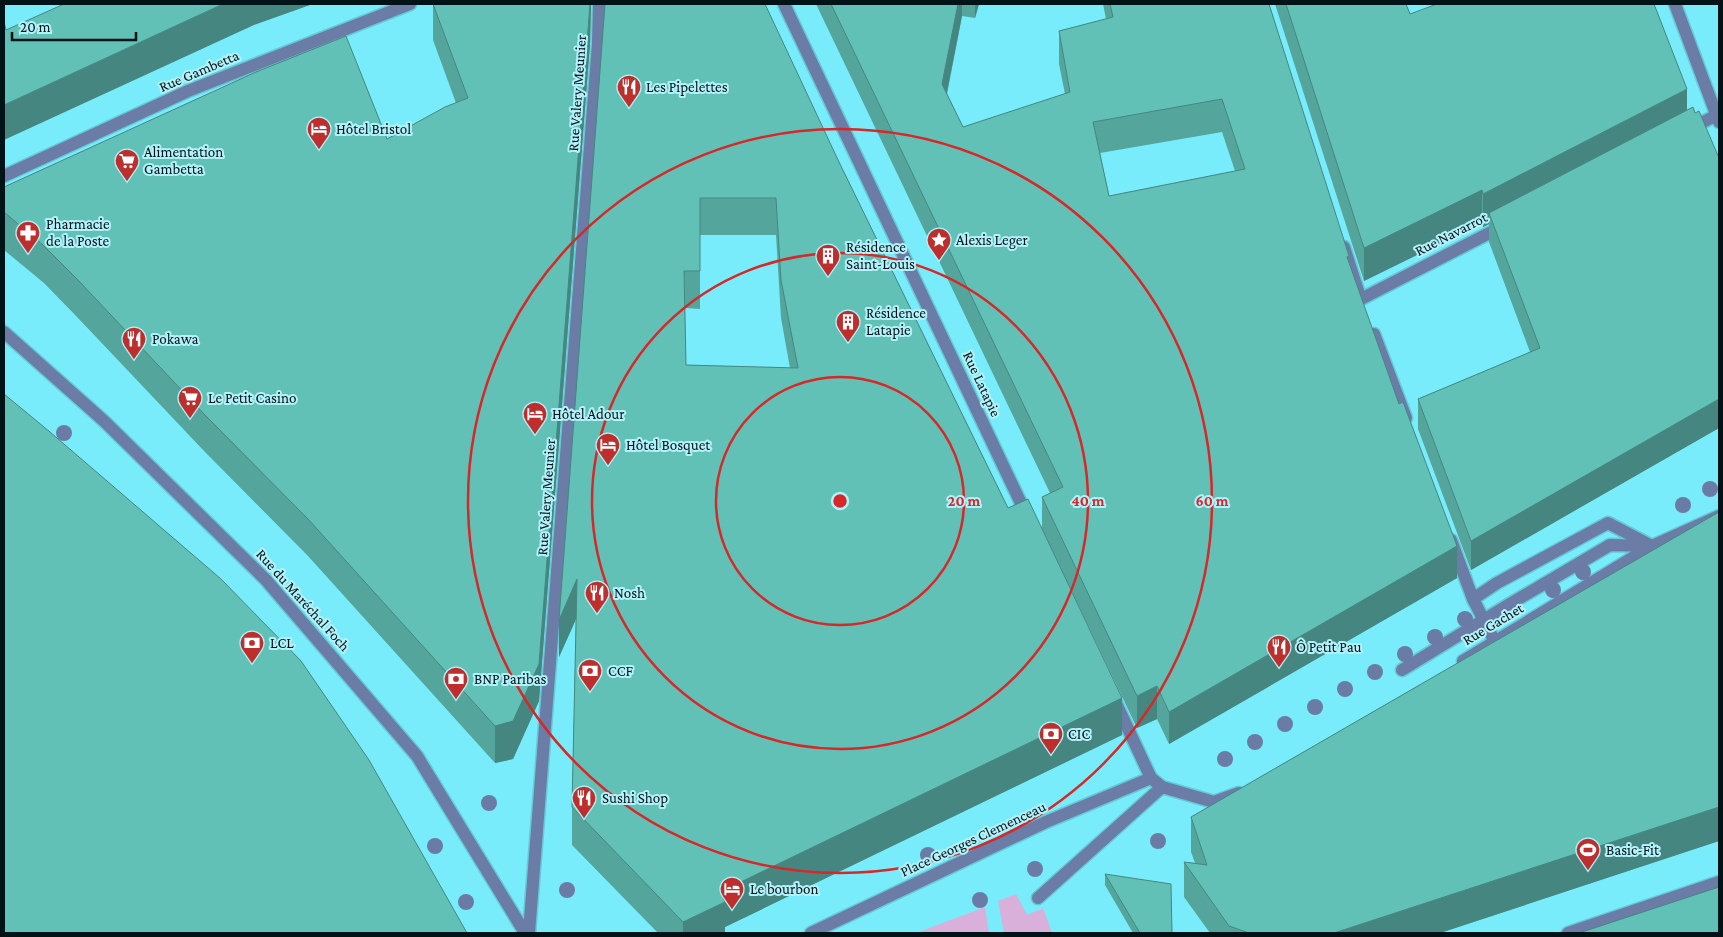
<svg xmlns="http://www.w3.org/2000/svg" width="1723" height="937" viewBox="0 0 1723 937" font-family="'Crimson Pro',serif">
	<style>
		.green { fill: #d9b0d9 }
		.lines { fill: none; stroke-linecap: round; stroke-linejoin: round }
		.minor-casing { stroke: #66c9d6; stroke-width: 15 }
		.minor { stroke: #6b7ca6; stroke-width: 12 }
		.tree { fill: #6a7ca5 }
		.wall { fill: #54a69d; fill-rule: evenodd }
		.shaded-wall { fill: #458780 }
		.building { fill: #62c1b7; stroke: #458780; fill-rule: evenodd }
		.ring { fill: none; stroke: #d62828; stroke-width: 2.5 }
		.labels { text-anchor: middle; stroke-width: 4; stroke-linejoin: round; paint-order: stroke }
		.street-label { font-size: 15px; fill: #001316; stroke: #b3f2fb }
		.poi-label { font-size: 15px; fill: #001316; stroke: #b3f2fb; text-anchor: start }
		.centre { fill: #d62828; stroke: #b3f2fb; stroke-width: 2.5 }
		.ring-label { font-size: 15px; text-anchor: middle; font-weight: bold; fill: #d62828; stroke: #b3f2fb; stroke-width: 4; stroke-linejoin: round; paint-order: stroke }
	</style>
	<rect width="100%" height="100%" fill="#79ecfb"/>
	<g class="green">
		<path d="M 1016,894 L 1027,915 L 1043,908 L 1052,933 L 1004,933 L 998,901 Z"/>
		<path d="M 985,907 L 989,933 L 916,933 Z"/>
	</g>
	<g class="lines">
		<defs>
			<g id="minor">
				<path d="M 784,4 L 1028,518"/>
				<path d="M 1675,4 L 1719,122"/>
				<path d="M 1689,129 L 1717,115"/>
				<path d="M 4,176 L 188,91 L 410,4"/>
				<path d="M 1344,247 L 1360,297"/>
				<path d="M 1361,299 L 1503,226"/>
				<path d="M 4,332 L 104,421 L 266,580 L 417,756 L 525,933"/>
				<path d="M 1374,334 L 1406,418"/>
				<path d="M 1451,540 L 1473,599 L 1495,642"/>
				<path d="M 1473,599 L 1497,583 L 1608,523 L 1650,545"/>
				<path d="M 1463,661 L 1652,546 L 1719,516"/>
				<path d="M 1402,670 L 1508,605 L 1610,545 L 1652,546"/>
				<path d="M 1115,701 L 1151,778 L 1162,787 L 1214,802 L 1239,793"/>
				<path d="M 1038,898 L 1162,787"/>
				<path d="M 529,933 L 598,44 L 599,4"/>
				<path d="M 811,933 L 1046,822 L 1151,778"/>
				<path d="M 1568,933 L 1719,882"/>
			</g>
		</defs>
		<use href="#minor" class="minor-casing"/>
		<use href="#minor" class="minor"/>
	</g>
	<g class="tree">
		<circle cx="64" cy="433" r="8"/>
		<circle cx="1710" cy="489" r="8"/>
		<circle cx="1683" cy="505" r="8"/>
		<circle cx="1583" cy="572" r="8"/>
		<circle cx="1553" cy="590" r="8"/>
		<circle cx="1465" cy="619" r="8"/>
		<circle cx="1435" cy="637" r="8"/>
		<circle cx="1405" cy="654" r="8"/>
		<circle cx="1375" cy="672" r="8"/>
		<circle cx="1345" cy="689" r="8"/>
		<circle cx="1315" cy="707" r="8"/>
		<circle cx="1285" cy="724" r="8"/>
		<circle cx="1255" cy="742" r="8"/>
		<circle cx="1225" cy="759" r="8"/>
		<circle cx="489" cy="803" r="8"/>
		<circle cx="1158" cy="841" r="8"/>
		<circle cx="435" cy="846" r="8"/>
		<circle cx="928" cy="855" r="8"/>
		<circle cx="1035" cy="869" r="8"/>
		<circle cx="567" cy="890" r="8"/>
		<circle cx="980" cy="900" r="8"/>
		<circle cx="466" cy="902" r="8"/>
	</g>
	<g class="wall">
		<path d="M 433,4 L 591,4 L 590,44 L 539,701 L 513,759 L 495,763 L 308,556 L 205,452 L 78,318 L 44,283 L 4,250 L 4,187 L 387,139 L 456,103 L 433,40 Z"/>
		<path d="M 605,4 L 839,162 L 1008,508 L 1122,735 L 725,927 L 725,933 L 658,933 L 572,845 L 572,807 L 576,619 L 559,657 ZM 700,235 L 776,235 L 781,318 L 790,368 L 686,365 L 685,308 L 700,309 Z"/>
		<path d="M 816,4 L 979,4 L 975,18 L 962,16 L 947,94 L 963,127 L 1065,94 L 1059,64 L 1059,31 L 1106,19 L 1103,4 L 1269,4 L 1349,264 L 1457,578 L 1169,744 L 1157,719 L 1137,728 L 1042,529 L 1042,497 L 1050,493 ZM 1222,132 L 1235,171 L 1109,196 L 1100,153 Z"/>
		<path d="M 1275,4 L 1406,4 L 1410,14 L 1695,113 L 1719,158 L 1719,428 L 1471,570 L 1418,429 L 1418,399 L 1530,352 L 1489,242 L 1489,224 L 1483,227 L 1482,223 L 1364,281 Z"/>
		<path d="M 1718,68 L 1719,68 L 1719,100 L 1718,97 Z"/>
		<path d="M 1719,512 L 1719,841 L 1440,933 L 1210,933 L 1184,897 L 1184,862 L 1195,863 L 1191,852 L 1191,817 Z"/>
		<path d="M 1105,874 L 1172,933 L 1133,933 L 1105,885 Z"/>
	</g>
	<g class="shaded-wall">
		<path d="M 223,4 L 313,4 L 254,25 L 4,140 L 4,105 Z"/>
		<path d="M 590,4 L 591,4 L 590,44 L 539,701 L 513,759 L 495,763 L 495,726 Z"/>
		<path d="M 958,4 L 962,4 L 962,16 L 942,117 L 942,84 Z"/>
		<path d="M 975,4 L 979,4 L 975,18 Z"/>
		<path d="M 1687,89 L 1687,121 L 1489,213 L 1489,224 L 1483,227 L 1483,194 Z"/>
		<path d="M 1482,190 L 1482,223 L 1364,281 L 1364,248 Z"/>
		<path d="M 1719,399 L 1719,428 L 1471,570 L 1471,541 Z"/>
		<path d="M 1457,546 L 1457,578 L 1169,744 L 1169,712 Z"/>
		<path d="M 577,579 L 577,617 L 559,657 L 559,620 Z"/>
		<path d="M 1157,686 L 1157,719 L 1137,728 L 1137,696 Z"/>
		<path d="M 1122,698 L 1122,735 L 725,927 L 725,933 L 683,933 L 683,922 L 720,892 Z"/>
		<path d="M 1719,807 L 1719,841 L 1440,933 L 1334,933 Z"/>
	</g>
	<g class="building">
		<path d="M 64,4 L 223,4 L 4,105 L 4,22 L 6,30 Z"/>
		<path d="M 433,4 L 590,4 L 539,664 L 513,721 L 495,726 L 308,519 L 205,415 L 78,280 L 44,246 L 4,212 L 4,187 L 256,72 L 346,36 L 387,139 L 445,107 L 468,98 Z"/>
		<path d="M 605,4 L 765,4 L 839,162 L 1008,508 L 1028,499 L 1122,698 L 720,892 L 725,902 L 683,922 L 572,807 L 577,579 L 559,620 ZM 700,198 L 776,198 L 781,280 L 798,368 L 686,365 L 684,271 L 700,271 Z"/>
		<path d="M 831,4 L 958,4 L 942,84 L 963,127 L 1070,92 L 1059,31 L 1113,17 L 1110,4 L 1269,4 L 1349,256 L 1347,257 L 1399,404 L 1403,402 L 1457,546 L 1169,712 L 1157,686 L 1137,696 L 1042,497 L 1063,487 ZM 1222,99 L 1245,169 L 1109,196 L 1093,122 Z"/>
		<path d="M 1286,4 L 1406,4 L 1410,14 L 1437,4 L 1654,4 L 1687,89 L 1483,194 L 1482,190 L 1364,248 Z"/>
		<path d="M 1693,107 L 1695,113 L 1699,111 L 1719,158 L 1719,399 L 1471,541 L 1418,399 L 1540,348 L 1489,213 Z"/>
		<path d="M 4,394 L 50,432 L 221,579 L 301,661 L 369,760 L 467,933 L 4,933 Z"/>
		<path d="M 1719,512 L 1719,807 L 1334,933 L 1249,933 L 1229,926 L 1184,862 L 1207,865 L 1191,817 Z"/>
		<path d="M 1105,874 L 1171,884 L 1172,933 L 1140,933 Z"/>
		<path d="M 1719,887 L 1719,933 L 1579,933 Z"/>
	</g>
	<g class="ring">
		<circle cx="840" cy="501" r="124"/>
		<circle cx="840" cy="501" r="248"/>
		<circle cx="840" cy="501" r="372"/>
	</g>
	<defs>
		<symbol id="restaurant-pin" viewBox="-11 -11 22 30"><path d="M0 17L-7.5 6A9.5 9.5 0 1 1 7.5 6Z" fill="#bd2e2c" stroke="#b3f2fb"/><path d="M-5-6h1v4h1v-4h1v4h1v-4h1v5L-1.5 .5V6h-2V.5L-5-1ZM5-6V6H3V1.5H1.5Q1.5-4 5-6Z" fill="#fff"/></symbol>
		<symbol id="hotel-pin" viewBox="-11 -11 22 30"><path d="M0 17L-7.5 6A9.5 9.5 0 1 1 7.5 6Z" fill="#bd2e2c" stroke="#b3f2fb"/><path d="M-6-4.5h1.5V1H6V5H4.5V3h-9V5H-6ZM-4 0a1.8 1.8 0 1 1 3.6 0ZM.5 0V-2.5h3Q6-2.5 6 0Z" fill="#fff"/></symbol>
		<symbol id="supermarket-pin" viewBox="-11 -11 22 30"><path d="M0 17L-7.5 6A9.5 9.5 0 1 1 7.5 6Z" fill="#bd2e2c" stroke="#b3f2fb"/><path d="M-6-5.5h2.5l.6 2H6L4.5 2H-2.5L-4.4-4H-6ZM-1.5 3.2a1.3 1.3 0 1 0 .1 0ZM3 3.2a1.3 1.3 0 1 0 .1 0Z" fill="#fff"/></symbol>
		<symbol id="pharmacy-pin" viewBox="-11 -11 22 30"><path d="M0 17L-7.5 6A9.5 9.5 0 1 1 7.5 6Z" fill="#bd2e2c" stroke="#b3f2fb"/><path d="M-2-6h4v4h4v4h-4v4h-4v-4h-4v-4h4Z" fill="#fff"/></symbol>
		<symbol id="sight-pin" viewBox="-11 -11 22 30"><path d="M0 17L-7.5 6A9.5 9.5 0 1 1 7.5 6Z" fill="#bd2e2c" stroke="#b3f2fb"/><path d="M0-6L1.8-2.2L6-1.7L2.9 1.2L3.7 5.4L0 3.3L-3.7 5.4L-2.9 1.2L-6-1.7L-1.8-2.2Z" fill="#fff"/></symbol>
		<symbol id="building-pin" viewBox="-11 -11 22 30"><path d="M0 17L-7.5 6A9.5 9.5 0 1 1 7.5 6Z" fill="#bd2e2c" stroke="#b3f2fb"/><path d="M-4-6H4V6H1V3H-1V6H-4ZM-2.5-4.3h1.7v1.8h-1.7ZM.8-4.3h1.7v1.8H.8ZM-2.5-1h1.7V.8h-1.7ZM.8-1h1.7V.8H.8Z" fill="#fff"/></symbol>
		<symbol id="bank-pin" viewBox="-11 -11 22 30"><path d="M0 17L-7.5 6A9.5 9.5 0 1 1 7.5 6Z" fill="#bd2e2c" stroke="#b3f2fb"/><path d="M-6-4H6V4H-6ZM0-2.3a2.3 2.3 0 1 0 0 4.6a2.3 2.3 0 1 0 0-4.6Z" fill="#fff"/></symbol>
		<symbol id="stadium-pin" viewBox="-11 -11 22 30"><path d="M0 17L-7.5 6A9.5 9.5 0 1 1 7.5 6Z" fill="#bd2e2c" stroke="#b3f2fb"/><path d="M0-5a6.5 5 0 1 0 0 10a6.5 5 0 1 0 0-10ZM-3.5-1.8h7v3.6h-7Z" fill="#fff"/></symbol>
	</defs>
	<g fill-rule="evenodd">
		<use href="#restaurant-pin" x="615" y="73" width="28" height="38"/>
		<use href="#hotel-pin" x="305" y="115" width="28" height="38"/>
		<use href="#supermarket-pin" x="113" y="147" width="28" height="38"/>
		<use href="#pharmacy-pin" x="14" y="219" width="28" height="38"/>
		<use href="#sight-pin" x="925" y="226" width="28" height="38"/>
		<use href="#building-pin" x="814" y="242" width="28" height="38"/>
		<use href="#building-pin" x="834" y="308" width="28" height="38"/>
		<use href="#restaurant-pin" x="120" y="325" width="28" height="38"/>
		<use href="#supermarket-pin" x="176" y="384" width="28" height="38"/>
		<use href="#hotel-pin" x="521" y="400" width="28" height="38"/>
		<use href="#hotel-pin" x="594" y="431" width="28" height="38"/>
		<use href="#restaurant-pin" x="583" y="579" width="28" height="38"/>
		<use href="#bank-pin" x="238" y="629" width="28" height="38"/>
		<use href="#restaurant-pin" x="1265" y="633" width="28" height="38"/>
		<use href="#bank-pin" x="576" y="657" width="28" height="38"/>
		<use href="#bank-pin" x="442" y="665" width="28" height="38"/>
		<use href="#bank-pin" x="1037" y="720" width="28" height="38"/>
		<use href="#restaurant-pin" x="570" y="784" width="28" height="38"/>
		<use href="#stadium-pin" x="1574" y="836" width="28" height="38"/>
		<use href="#hotel-pin" x="718" y="875" width="28" height="38"/>
	</g>
	<g class="labels">
		<g class="street-label">
			<text transform="translate(199 71) rotate(-23)" y="5">Rue Gambetta</text>
			<text transform="translate(577 93) rotate(-86)" y="5">Rue Valery Meunier</text>
			<text transform="translate(1451 234) rotate(-27)" y="5">Rue Navarrot</text>
			<text transform="translate(982 384) rotate(65)" y="5">Rue Latapie</text>
			<text transform="translate(546 497) rotate(-86)" y="5">Rue Valery Meunier</text>
			<text transform="translate(303 600) rotate(48)" y="5">Rue du Maréchal Foch</text>
			<text transform="translate(1493 624) rotate(-31)" y="5">Rue Gachet</text>
			<text transform="translate(973 839) rotate(-25)" y="5">Place Georges Clemenceau</text>
		</g>
		<g class="poi-label">
			<text x="646" y="92">Les Pipelettes</text>
			<text x="336" y="134">Hôtel Bristol</text>
			<text x="144" y="157">Alimentation<tspan x="144" dy="17">Gambetta</tspan></text>
			<text x="46" y="229">Pharmacie<tspan x="46" dy="17">de la Poste</tspan></text>
			<text x="956" y="245">Alexis Leger</text>
			<text x="846" y="252">Résidence<tspan x="846" dy="17">Saint-Louis</tspan></text>
			<text x="866" y="318">Résidence<tspan x="866" dy="17">Latapie</tspan></text>
			<text x="152" y="344">Pokawa</text>
			<text x="208" y="403">Le Petit Casino</text>
			<text x="552" y="419">Hôtel Adour</text>
			<text x="626" y="450">Hôtel Bosquet</text>
			<text x="614" y="598">Nosh</text>
			<text x="270" y="648">LCL</text>
			<text x="1296" y="652">Ô Petit Pau</text>
			<text x="608" y="676">CCF</text>
			<text x="474" y="684">BNP Paribas</text>
			<text x="1068" y="739">CIC</text>
			<text x="602" y="803">Sushi Shop</text>
			<text x="1606" y="855">Basic-Fit</text>
			<text x="750" y="894">Le bourbon</text>
		</g>
	</g>
	<circle cx="840" cy="501" r="8" class="centre"/>
	<g class="ring-label">
		<text x="964" y="506">20 m</text>
		<text x="1088" y="506">40 m</text>
		<text x="1212" y="506">60 m</text>
	</g>
	<rect width="1723" height="937" fill="none" stroke="#001316" stroke-width="10"/>
	<path d="M12 32v8h124v-8" fill="none" stroke="#001316" stroke-width="2.5"/>
	<text x="20" y="32" font-size="15" fill="#001316" stroke="#b3f2fb" stroke-width="4" paint-order="stroke">20 m</text>
</svg>
